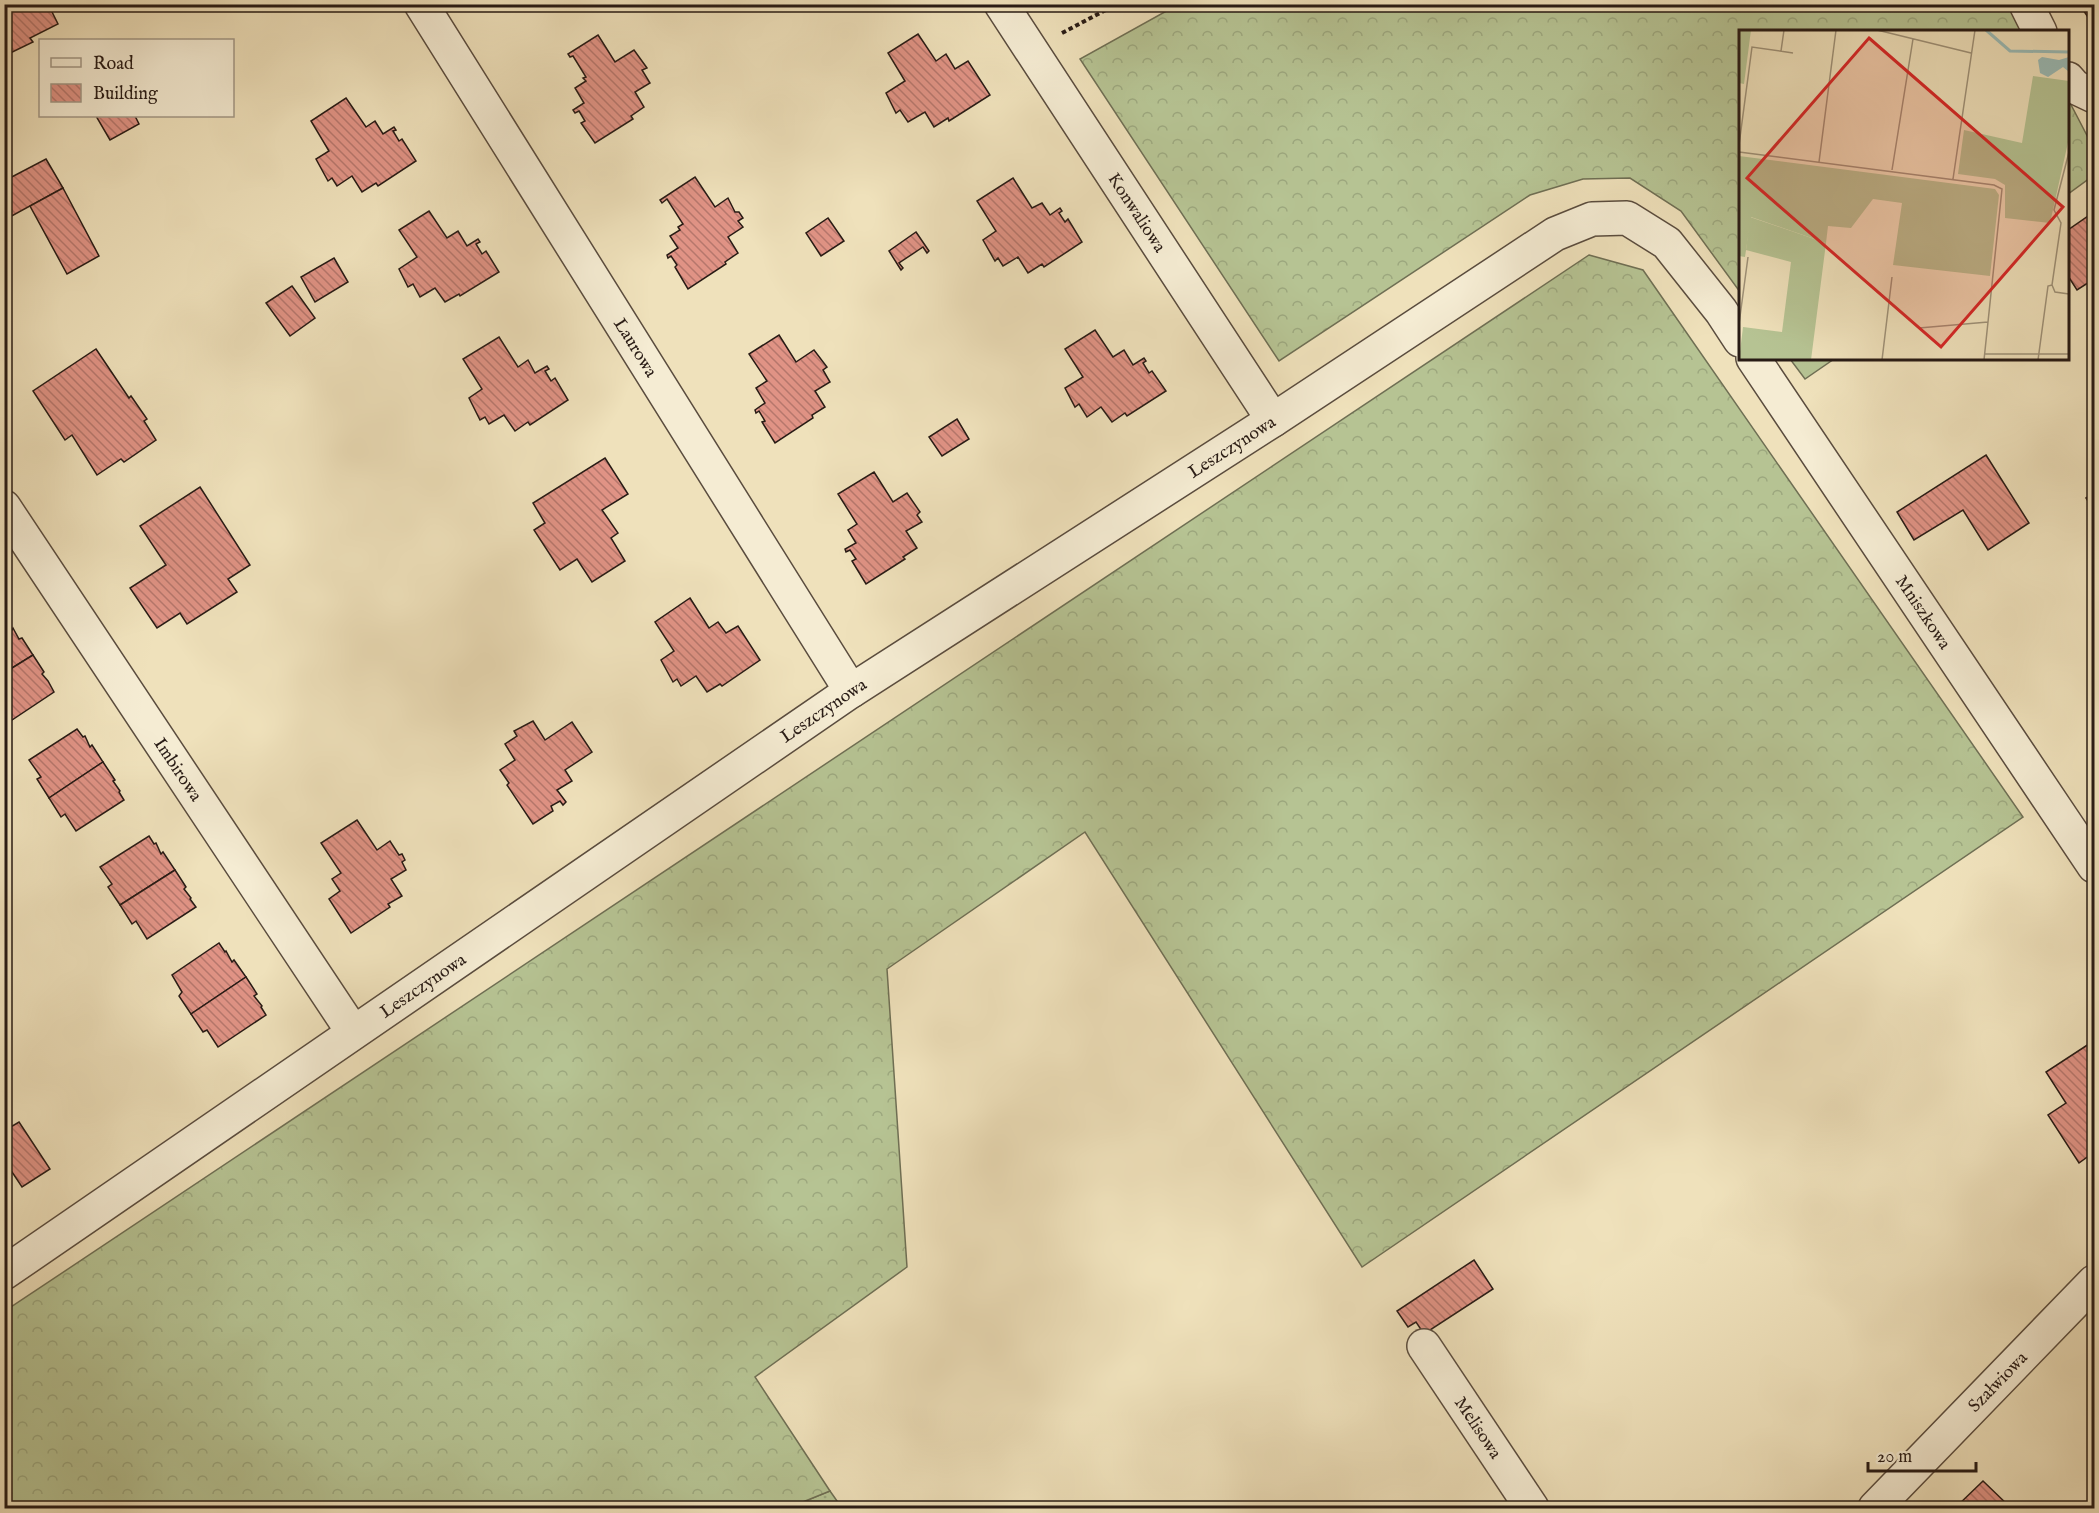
<svg xmlns="http://www.w3.org/2000/svg" width="2099" height="1513" viewBox="0 0 2099 1513" font-family="'IM FELL English',serif">
	<style>
		.grass { fill: url(#grass-dots); stroke: #6f6f54; stroke-width: 1.5 }
		.forest { fill: url(#forest-crowns); stroke: #6f6f54; stroke-width: 1.5 }
		.building { fill: url(#building-back-hatch); stroke: #281b15; stroke-width: 1.5 }
		.lines { fill: none; stroke-linecap: round; stroke-linejoin: round }
		.minor-casing { stroke: #5a4c3e; stroke-width: 36 }
		.path { stroke: #281b15; stroke-width: 4; stroke-dasharray: 4.5 3; stroke-linecap: butt }
		.minor { stroke: #f5ecd3; stroke-width: 33 }
		.labels { text-anchor: middle; stroke-width: 4.5; stroke-linejoin: round; paint-order: stroke }
		.street-label { font-size: 18px; fill: #281b15; stroke: #f5ecd3 }
		.inset-river { fill: none; stroke: #9bbcb7; stroke-width: 3 }
		.inset-road { fill: none; stroke: #9f9279; stroke-width: 1.5 }
		.view { fill: #d62828; fill-opacity: 0.15; stroke: #d62828; stroke-width: 3 }
		.inset-edge { fill: none; stroke: #281b15; stroke-width: 3 }
	</style>
	<defs>
		<pattern id="grass-dots" width="8" height="8" patternUnits="userSpaceOnUse" patternTransform="scale(1.5)"><rect width="8" height="8" fill="#b6c393"/><path d="M2 2h.1M6 6h.1" fill="none" stroke="#9ca77e" stroke-width="1.8" stroke-linecap="round"/></pattern>
		<pattern id="forest-crowns" width="20" height="18" patternUnits="userSpaceOnUse" patternTransform="scale(1.5)"><rect width="20" height="18" fill="#b6c393"/><path d="M2 6a3 3 0 1 1 6 0M12 15a3 3 0 1 1 6 0" fill="none" stroke="#9ca77e"/></pattern>
		<pattern id="building-back-hatch" width="6" height="6" patternUnits="userSpaceOnUse" patternTransform="scale(1.5)"><rect width="6" height="6" fill="#e09385"/><path d="M-1 5l2 2M0 0l6 6M5-1l2 2" fill="none" stroke="#b6776c"/></pattern>
	</defs>
	<rect width="100%" height="100%" fill="#efe1bb"/>
	<filter id="stains"><feTurbulence type="fractalNoise" baseFrequency=".00333" numOctaves="4"/><feColorMatrix values="0 0 0 0 .2 0 0 0 0 .09 0 0 0 0 .02 0 0 0 .5 -.17"/></filter>
	<radialGradient id="worn" r=".72"><stop offset=".6" stop-color="#630" stop-opacity="0"/><stop offset="1" stop-color="#630" stop-opacity=".3"/></radialGradient>
	<path class="grass" d="M 830,1491 L 842,1508 L 788,1508 Z"/>
	<g class="forest">
		<path d="M 1179,4 L 2017,4 L 2031,31 L 1740,32 L 1740,292 L 1681,211 L 1630,178 L 1583,179 L 1530,195 L 1279,361 L 1080,59 Z"/>
		<path d="M 2068,99 L 2094,149 L 2094,175 L 2068,194 Z"/>
		<path d="M 1589,255 L 1643,270 L 2023,817 L 1362,1267 L 1085,832 L 887,969 L 907,1267 L 755,1377 L 830,1491 L 788,1508 L 5,1508 L 5,1311 Z"/>
		<path d="M 1790,359 L 1834,359 L 1805,379 Z"/>
	</g>
	<g class="building">
		<path d="M 4,4 L 48,4 L 58,24 L 30,38 L 33,42 L 4,56 Z"/>
		<path d="M 2079,4 L 2094,4 L 2094,26 Z"/>
		<path d="M 918,34 L 936,61 L 946,54 L 955,69 L 968,61 L 990,95 L 949,121 L 948,118 L 934,127 L 925,112 L 908,122 L 900,110 L 896,113 L 886,93 L 905,81 L 888,53 Z"/>
		<path d="M 598,35 L 615,62 L 634,50 L 647,68 L 642,70 L 650,83 L 635,92 L 644,107 L 631,116 L 633,119 L 595,143 L 581,123 L 585,121 L 579,111 L 575,113 L 573,110 L 584,103 L 575,88 L 586,81 L 583,78 L 586,77 L 573,56 L 570,57 L 568,54 Z"/>
		<path d="M 346,98 L 366,127 L 375,121 L 383,134 L 394,127 L 396,130 L 393,131 L 399,141 L 402,139 L 416,161 L 378,186 L 376,183 L 362,192 L 352,176 L 337,186 L 332,178 L 328,181 L 316,159 L 329,151 L 311,121 Z"/>
		<path d="M 96,116 L 135,116 L 139,124 L 110,140 Z"/>
		<path d="M 46,159 L 63,188 L 8,218 L 4,211 L 4,181 Z"/>
		<path d="M 695,177 L 715,207 L 728,198 L 735,212 L 739,212 L 743,218 L 738,221 L 743,227 L 728,237 L 738,253 L 725,262 L 726,264 L 688,289 L 675,267 L 677,265 L 671,256 L 668,258 L 667,255 L 678,248 L 670,236 L 680,230 L 678,227 L 683,224 L 667,199 L 662,203 L 660,200 Z"/>
		<path d="M 1013,178 L 1032,208 L 1042,203 L 1050,215 L 1060,208 L 1062,211 L 1059,213 L 1065,222 L 1068,219 L 1082,242 L 1044,267 L 1042,264 L 1028,273 L 1018,257 L 1003,266 L 998,258 L 995,261 L 983,240 L 996,231 L 977,201 Z"/>
		<path d="M 63,188 L 99,256 L 67,274 L 30,206 Z"/>
		<path d="M 429,211 L 447,238 L 458,231 L 467,246 L 478,239 L 480,242 L 476,244 L 482,254 L 486,251 L 499,272 L 460,296 L 459,294 L 445,302 L 435,288 L 420,297 L 413,284 L 408,287 L 399,269 L 417,257 L 399,230 Z"/>
		<path d="M 2094,212 L 2094,279 L 2077,290 L 2068,276 L 2068,230 Z"/>
		<path d="M 828,218 L 844,241 L 821,256 L 806,233 Z"/>
		<path d="M 916,232 L 929,251 L 927,253 L 923,247 L 899,263 L 903,268 L 901,270 L 889,251 Z"/>
		<path d="M 334,258 L 348,282 L 315,302 L 301,277 Z"/>
		<path d="M 292,286 L 315,318 L 290,336 L 266,303 Z"/>
		<path d="M 1095,330 L 1113,357 L 1124,350 L 1133,365 L 1144,358 L 1146,361 L 1143,363 L 1149,373 L 1152,371 L 1166,391 L 1127,416 L 1125,413 L 1112,422 L 1101,407 L 1087,417 L 1079,404 L 1075,407 L 1065,388 L 1083,377 L 1065,349 Z"/>
		<path d="M 779,335 L 796,362 L 814,350 L 827,367 L 823,370 L 830,382 L 815,391 L 825,407 L 812,415 L 813,418 L 775,443 L 762,422 L 765,421 L 759,411 L 756,413 L 755,410 L 765,403 L 756,388 L 767,381 L 749,354 Z"/>
		<path d="M 499,337 L 518,367 L 528,360 L 535,373 L 547,366 L 549,369 L 545,371 L 551,381 L 555,378 L 568,400 L 530,425 L 528,422 L 515,431 L 504,415 L 489,424 L 485,417 L 480,420 L 469,398 L 482,389 L 463,359 Z"/>
		<path d="M 96,349 L 129,398 L 131,396 L 147,419 L 144,421 L 156,440 L 124,462 L 121,459 L 97,475 L 72,435 L 65,440 L 33,391 Z"/>
		<path d="M 957,419 L 969,439 L 942,456 L 929,437 Z"/>
		<path d="M 1986,455 L 2029,523 L 1988,550 L 1963,510 L 1914,540 L 1897,512 Z"/>
		<path d="M 605,458 L 628,494 L 602,510 L 618,533 L 611,538 L 625,561 L 592,582 L 577,559 L 560,570 L 534,530 L 545,523 L 533,503 Z"/>
		<path d="M 874,472 L 893,502 L 907,493 L 920,512 L 917,515 L 922,522 L 906,531 L 917,548 L 903,557 L 905,559 L 866,584 L 852,561 L 856,559 L 850,550 L 846,552 L 845,549 L 856,543 L 848,530 L 857,524 L 838,494 Z"/>
		<path d="M 200,487 L 250,565 L 228,579 L 237,592 L 187,624 L 180,613 L 157,628 L 130,588 L 166,565 L 140,526 Z"/>
		<path d="M 2094,492 L 2094,511 L 2086,498 Z"/>
		<path d="M 690,598 L 709,628 L 718,622 L 726,633 L 738,626 L 760,660 L 722,686 L 720,684 L 707,692 L 696,676 L 681,686 L 677,679 L 673,682 L 661,660 L 674,651 L 655,622 Z"/>
		<path d="M 6,621 L 12,630 L 13,628 L 19,639 L 22,638 L 33,655 L 4,673 L 4,622 Z"/>
		<path d="M 33,655 L 44,672 L 42,674 L 48,681 L 54,692 L 6,724 L 4,721 L 4,673 Z"/>
		<path d="M 533,721 L 545,740 L 572,722 L 592,752 L 565,770 L 572,781 L 557,790 L 566,802 L 563,805 L 560,801 L 551,806 L 553,811 L 533,824 L 507,785 L 509,783 L 500,770 L 515,760 L 505,744 L 517,736 L 514,731 Z"/>
		<path d="M 77,729 L 83,737 L 85,736 L 90,747 L 92,745 L 103,762 L 49,798 L 37,779 L 41,777 L 29,760 Z"/>
		<path d="M 103,762 L 115,780 L 113,781 L 120,791 L 119,792 L 124,800 L 76,831 L 65,814 L 61,817 L 49,798 Z"/>
		<path d="M 357,820 L 377,850 L 390,841 L 399,855 L 402,854 L 405,860 L 402,862 L 406,870 L 391,879 L 402,896 L 388,904 L 390,907 L 351,933 L 329,899 L 340,891 L 332,879 L 341,873 L 321,843 Z"/>
		<path d="M 149,836 L 154,844 L 156,843 L 161,854 L 163,852 L 175,870 L 120,905 L 108,887 L 112,884 L 100,867 Z"/>
		<path d="M 175,870 L 186,887 L 184,889 L 191,898 L 190,899 L 196,907 L 147,939 L 136,921 L 132,924 L 120,905 Z"/>
		<path d="M 219,943 L 225,952 L 226,951 L 232,962 L 234,960 L 246,977 L 191,1014 L 179,996 L 182,992 L 172,975 Z"/>
		<path d="M 246,977 L 257,994 L 254,996 L 262,1006 L 261,1007 L 266,1015 L 218,1047 L 207,1030 L 203,1032 L 191,1014 Z"/>
		<path d="M 2092,1042 L 2094,1047 L 2094,1152 L 2079,1163 L 2048,1115 L 2066,1103 L 2046,1072 Z"/>
		<path d="M 19,1122 L 50,1169 L 22,1187 L 4,1160 L 4,1131 Z"/>
		<path d="M 1474,1260 L 1493,1289 L 1424,1334 L 1416,1322 L 1408,1327 L 1397,1311 Z"/>
		<path d="M 1983,1481 L 2011,1508 L 1955,1508 Z"/>
	</g>
	<g class="lines">
		<defs>
			<g id="minor">
				<path id="s1" d="M 421,4 L 851,691"/>
				<path id="s2" d="M 1001,4 L 1273,420"/>
				<path d="M 2026,4 L 2040,32"/>
				<path d="M 2068,79 L 2075,87 L 2094,96"/>
				<path id="s3" d="M 1753,358 L 2094,866"/>
				<path id="s4" d="M 4,507 L 353,1032"/>
				<path id="s5" d="M 4,1273 L 851,691 L 1273,420 L 1555,234 L 1592,219 L 1627,218 L 1667,243 L 1721,311 L 1740,340"/>
				<path id="s6" d="M 1424,1346 L 1532,1508"/>
				<path id="s7" d="M 1875,1508 L 2094,1282"/>
			</g>
		</defs>
		<use href="#minor" class="minor-casing"/>
		<path class="path" d="M 1062,33 L 1117,4"/>
		<use href="#minor" class="minor"/>
	</g>
	<g class="labels">
		<g class="street-label">
			<text dy="6" stroke="none"><textPath href="#s2" startOffset="249">Konwaliowa</textPath></text>
			<text dy="6" stroke="none"><textPath href="#s1" startOffset="405">Laurowa</textPath></text>
			<text dy="6" stroke="none"><textPath href="#s5" startOffset="1480">Leszczynowa</textPath></text>
			<text dy="6" stroke="none"><textPath href="#s3" startOffset="306">Mniszkowa</textPath></text>
			<text dy="6" stroke="none"><textPath href="#s5" startOffset="994">Leszczynowa</textPath></text>
			<text dy="6" stroke="none"><textPath href="#s4" startOffset="315">Imbirowa</textPath></text>
			<text dy="6" stroke="none"><textPath href="#s5" startOffset="508">Leszczynowa</textPath></text>
			<text dy="6" stroke="none"><textPath href="#s7" startOffset="176">Szałwiowa</textPath></text>
			<text dy="6" stroke="none"><textPath href="#s6" startOffset="98">Melisowa</textPath></text>
		</g>
	</g>
	<g transform="translate(1739 30)">
		<rect width="330" height="330" fill="#efe1bb"/>
		<path d="M 0,0 L 12,0 L 5,54 L 0,53 ZM 11,187 L 87,213 L 72,330 L 0,330 L 4,297 L 43,302 L 52,232 L 7,220 Z" fill="#b6c393"/>
		<path d="M 294,46 L 330,51 L 330,108 L 311,193 L 266,188 L 266,155 L 256,149 L 219,144 L 225,100 L 283,113 ZM 0,126 L 256,159 L 260,165 L 251,246 L 154,235 L 163,173 L 134,169 L 112,198 L 89,196 L 87,213 L 12,187 L 6,227 L 0,226 Z" fill="#b6c393"/>
		<path d="M 303,27 L 320,30 L 330,27 L 330,42 L 324,37 L 309,47 L 301,43 L 299,30 Z" fill="#9bbcb7"/>
		<path class="inset-river" d="M 247,0 L 271,21 L 330,22"/>
		<path class="inset-road" d="M 138,0 L 232,23M 42,21 L 45,0M 0,115 L 13,17 L 54,23M 0,122 L 255,155 L 263,159 L 245,330M 330,122 L 315,180 L 322,193 L 313,255 L 316,262 L 330,264M 80,132 L 97,0M 153,140 L 174,9M 214,149 L 236,0M 0,294 L 9,227M 180,298 L 249,292M 245,324 L 330,324M 143,330 L 153,247M 299,330 L 309,256 L 313,255"/>
		<path class="view" d="M 130,8 L 324,177 L 202,317 L 8,148 Z"/>
		<rect width="330" height="330" class="inset-edge"/>
	</g>
	<rect width="2099" height="1513" fill="none" stroke="#efe1bb" stroke-width="24"/>
	<rect x="6" y="6" width="2087" height="1501" fill="none" stroke="#281b15" stroke-width="3"/>
	<rect x="12" y="12" width="2075" height="1489" fill="none" stroke="#281b15" stroke-width="1.5"/>
	<rect x="39" y="39" width="195" height="78" fill="#f5ecd3" stroke="#a39887" stroke-width="1.5"/>
	<rect x="51" y="58" width="30" height="9" fill="#f5ecd3" stroke="#a39887" stroke-width="1.5"/>
	<text x="93" y="69" font-size="18" fill="#281b15">Road</text>
	<rect x="51" y="84" width="30" height="18" fill="url(#building-back-hatch)" stroke="#a39887" stroke-width="1.5"/>
	<text x="93" y="99" font-size="18" fill="#281b15">Building</text>
	<path d="M1868 1462v9h108v-9" fill="none" stroke="#281b15" stroke-width="3"/>
	<text x="1877" y="1462" font-size="18" fill="#281b15" stroke="#f5ecd3" stroke-width="4.5" paint-order="stroke">20 m</text>
	<rect width="100%" height="100%" filter="url(#stains)"/>
	<rect width="100%" height="100%" fill="url(#worn)"/>
</svg>
